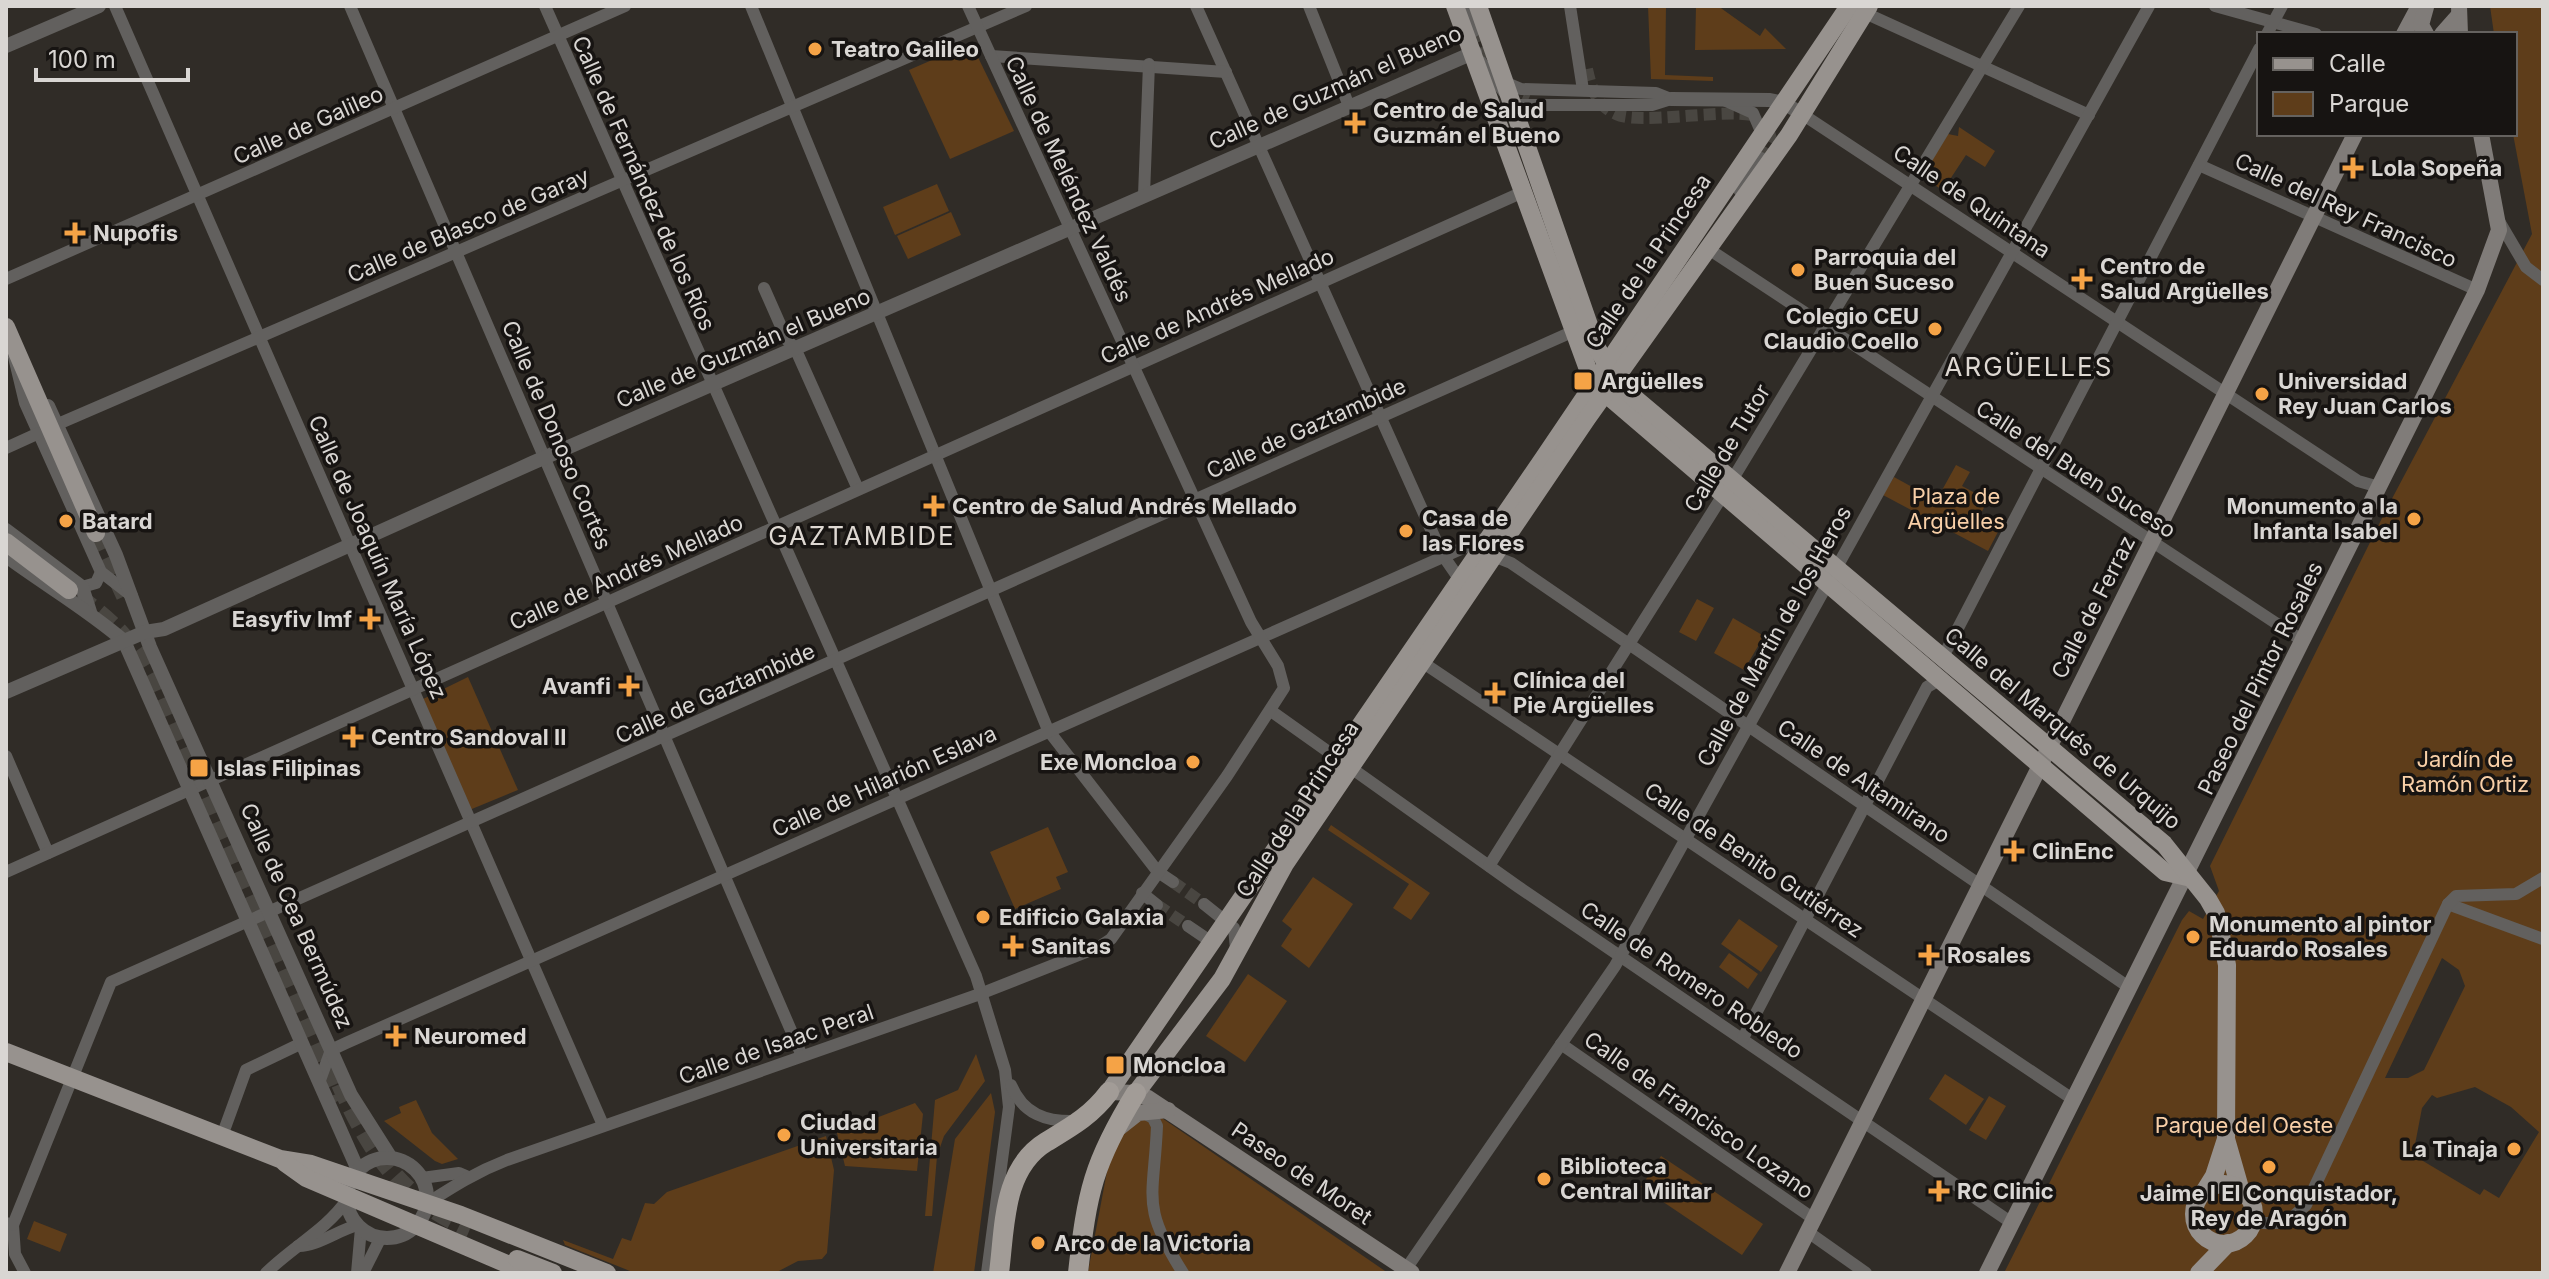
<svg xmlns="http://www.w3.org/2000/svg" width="2549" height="1279" viewBox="0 0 2549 1279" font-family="Inter,sans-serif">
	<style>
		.green { fill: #5e3d1a; fill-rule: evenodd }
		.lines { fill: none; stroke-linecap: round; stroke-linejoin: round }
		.minor-tunnel { stroke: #494641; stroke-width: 12; stroke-dasharray: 12 6; stroke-linecap: butt }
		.primary-tunnel { stroke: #494641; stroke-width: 18; stroke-dasharray: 18 9; stroke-linecap: butt }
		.minor { stroke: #62605e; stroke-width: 12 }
		.tertiary { stroke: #62605e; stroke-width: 14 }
		.secondary { stroke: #807c79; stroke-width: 16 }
		.primary { stroke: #97928e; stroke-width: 18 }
		.trunk { stroke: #a29c97; stroke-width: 20 }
		.poi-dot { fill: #f5a346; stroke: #171412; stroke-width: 3 }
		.labels { text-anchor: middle; stroke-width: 7; stroke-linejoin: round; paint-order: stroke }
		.poi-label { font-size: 22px; font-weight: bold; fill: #d9d6d3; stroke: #171412; text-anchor: start }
		.street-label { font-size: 22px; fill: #d9d6d3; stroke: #171412 }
		.park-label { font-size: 22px; fill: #f8cfa7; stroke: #171412 }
		.quarter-label { font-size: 26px; letter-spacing: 2px; fill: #ded8d2; stroke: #171412 }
	</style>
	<rect width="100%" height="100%" fill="#302c27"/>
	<g class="green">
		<path d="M 1648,6 L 1666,6 L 1665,75 L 1713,77 L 1713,81 L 1651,79 Z"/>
		<path d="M 1696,6 L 1718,6 L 1760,36 L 1765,28 L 1786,49 L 1695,50 Z"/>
		<path d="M 2490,6 L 2543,6 L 2543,1273 L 2004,1273 L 2182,920 L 2189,911 L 2203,919 L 2219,891 L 2210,866 L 2386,510 L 2532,234 L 2513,134 L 2515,34 L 2494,34 ZM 2442,958 L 2459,970 L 2465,986 L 2424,1070 L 2408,1078 L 2385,1078 ZM 2475,1087 L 2511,1107 L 2539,1132 L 2499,1198 L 2484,1189 L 2480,1195 L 2413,1155 L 2422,1108 L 2432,1095 L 2437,1098 Z"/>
		<path d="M 971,43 L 1014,131 L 950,159 L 909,70 Z"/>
		<path d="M 1959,127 L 1995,151 L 1985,167 L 1966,155 L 1943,190 L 1931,183 L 1936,176 L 1926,170 L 1948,134 L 1958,136 Z"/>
		<path d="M 937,184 L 949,211 L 895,235 L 883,207 Z"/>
		<path d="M 951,212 L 961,235 L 908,259 L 897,236 Z"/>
		<path d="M 1956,465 L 1970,472 L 1962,486 L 1988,500 L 1978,519 L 1999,530 L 1988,551 L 1883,495 L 1894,477 L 1923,493 L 1941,492 Z"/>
		<path d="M 1697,599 L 1714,608 L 1696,641 L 1679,632 Z"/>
		<path d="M 1733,618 L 1764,636 L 1744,670 L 1714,653 Z"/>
		<path d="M 468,677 L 518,790 L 467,811 L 419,701 Z"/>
		<path d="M 1331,825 L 1430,893 L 1411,920 L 1393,908 L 1409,884 L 1328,830 Z"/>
		<path d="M 1048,827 L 1068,872 L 1056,877 L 1061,889 L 1015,909 L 990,852 Z"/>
		<path d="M 1313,877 L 1353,904 L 1309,968 L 1281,946 L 1292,929 L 1282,921 Z"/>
		<path d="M 1739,919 L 1778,946 L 1761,972 L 1721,944 Z"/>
		<path d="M 1729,953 L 1758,974 L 1748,989 L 1719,967 Z"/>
		<path d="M 1248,974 L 1287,1001 L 1245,1062 L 1206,1036 Z"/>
		<path d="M 976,1054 L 985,1081 L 944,1136 L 937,1156 L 932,1216 L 925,1216 L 935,1100 L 958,1090 Z"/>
		<path d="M 1945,1074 L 1984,1099 L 1966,1125 L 1929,1099 Z"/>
		<path d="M 991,1093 L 995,1112 L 974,1273 L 933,1273 L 955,1139 Z"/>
		<path d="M 1989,1096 L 2006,1106 L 1986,1140 L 1969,1130 Z"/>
		<path d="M 416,1100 L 432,1133 L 458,1159 L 442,1164 L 435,1161 L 384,1121 L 401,1113 L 399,1107 Z"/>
		<path d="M 915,1103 L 923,1114 L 917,1171 L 845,1166 L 837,1133 Z"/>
		<path d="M 1159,1116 L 1388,1273 L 1088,1272 L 1109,1161 L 1128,1124 Z"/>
		<path d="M 826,1136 L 834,1170 L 827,1253 L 822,1259 L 798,1261 L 775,1273 L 635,1273 L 565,1245 L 563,1240 L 613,1259 L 622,1238 L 631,1241 L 645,1203 L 654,1204 L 667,1192 Z"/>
		<path d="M 1661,1156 L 1763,1224 L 1742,1255 L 1641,1187 Z"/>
		<path d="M 34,1221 L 67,1234 L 60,1252 L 27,1239 Z"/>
	</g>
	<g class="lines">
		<g class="minor-tunnel">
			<path d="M 1474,31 L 1491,68"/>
			<path d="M 1587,69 C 1591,88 1597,106 1616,114 C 1639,125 1719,109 1752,115"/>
			<path d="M 1507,88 L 1529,98"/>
			<path d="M 1761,158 L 1771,139 L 1767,125"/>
			<path d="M 1173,882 L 1204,904"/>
			<path d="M 1157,905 L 1188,926"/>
		</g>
		<g class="primary-tunnel">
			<path d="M 96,533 L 125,596"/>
			<path d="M 77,596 C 119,627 133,643 157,689 L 338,1101"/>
			<path d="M 340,1084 C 369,1150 402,1200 470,1229"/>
		</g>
		<g class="minor">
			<path d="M 115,6 L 603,1125"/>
			<path d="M 350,6 L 802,1056"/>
			<path d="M 545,6 L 976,976 L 1005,1070 L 1009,1107 L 987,1273"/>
			<path d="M 751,6 L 1048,730 L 1158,872 L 1173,882"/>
			<path d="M 1196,6 L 1442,554 L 1462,583"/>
			<path d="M 1309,6 L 1349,106"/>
			<path d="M 1465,6 L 1474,31"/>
			<path d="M 1570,6 L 1583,90"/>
			<path d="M 2215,6 L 2316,34"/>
			<path d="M 1865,13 L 2089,115"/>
			<path d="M 2267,34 L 2282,6"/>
			<path d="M 991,56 L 1226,72"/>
			<path d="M 1481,62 L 1514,105 L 1652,105 L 1671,99"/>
			<path d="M 1502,81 L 1521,89 L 1656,93 L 1671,99"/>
			<path d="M 1724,100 L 1753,113 L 1762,134"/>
			<path d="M 1802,114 L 2358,481 L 2379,487"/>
			<path d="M 2199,165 L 2477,290"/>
			<path d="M 1739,190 L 1761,158"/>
			<path d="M 1144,195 L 1149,64"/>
			<path d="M 2499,221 L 2526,267 L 2543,280"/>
			<path d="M 1710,250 L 2303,641"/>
			<path d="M 6,279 L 625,6"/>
			<path d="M 764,288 L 787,340 L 795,348 L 858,489"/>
			<path d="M 14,357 L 25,403 L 101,572 L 96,583 L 82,587"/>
			<path d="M 58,424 L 1026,6"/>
			<path d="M 6,448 L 39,433"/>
			<path d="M 1493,556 L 1511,563 L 2130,988"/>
			<path d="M 101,572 L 132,596"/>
			<path d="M 1943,657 L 2259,49"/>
			<path d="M 1416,658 L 2074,1100"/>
			<path d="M 1271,711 L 1517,886 L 2012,1223"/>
			<path d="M 6,756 L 48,853"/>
			<path d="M 1489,866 L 1723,495 L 2019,6"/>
			<path d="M 6,872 L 1525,191"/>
			<path d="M 1142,893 L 1157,905"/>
			<path d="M 1204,904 L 1234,928 L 1236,949"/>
			<path d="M 2448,904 L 2543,939"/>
			<path d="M 1188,926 L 1213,943"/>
			<path d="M 1743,1038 L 1927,687 L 1941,679"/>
			<path d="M 1561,1044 L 1814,1219"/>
			<path d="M 319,1083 L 331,1050 L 346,1043 L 1488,537"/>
			<path d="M 1011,1085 C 1023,1114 1046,1122 1076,1121"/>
			<path d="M 1142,1112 L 1153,1118 L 1157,1126 C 1154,1199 1140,1205 1183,1273"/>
			<path d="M 222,1136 L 246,1070 L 302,1043"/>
			<path d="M 422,1178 L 459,1173 L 466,1176"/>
			<path d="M 426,1204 C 454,1186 476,1172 507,1160 L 980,994 L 1099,947 L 1111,939 L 1227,776 L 1284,688 L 1278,666 L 1251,622 L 968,6"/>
			<path d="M 6,1223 L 13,1225 L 15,1254 L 25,1273"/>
			<path d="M 2253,1223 L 2286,1223 L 2306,1205 L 2448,904 L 2456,896 L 2516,894 L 2543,878"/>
			<path d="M 13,1225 L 111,982 L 1574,331"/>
			<path d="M 1808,1232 L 1866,1273"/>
			<path d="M 298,1246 C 316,1247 338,1230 358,1225"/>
			<path d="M 1406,1269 L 1615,966 L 2149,6"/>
			<path d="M 266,1273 C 292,1247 326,1230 347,1200"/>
			<path d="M 357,1273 L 361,1228"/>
			<path d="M 363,1273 L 381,1237"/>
		</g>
		<g class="tertiary">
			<path d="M 6,46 L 99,6"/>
			<path d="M 1671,99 L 1770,100 L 1784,103 L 1802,114"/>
			<path d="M 48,406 L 116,555 L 150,647 L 351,1095 L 391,1158"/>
			<path d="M 6,530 L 82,587 L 90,612"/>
			<path d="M 6,556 C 45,585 87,609 124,641 L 358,1170"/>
			<path d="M 6,692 L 145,632 L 164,629 L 532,463 L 1475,52"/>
			<circle cx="387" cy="1198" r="40"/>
		</g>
		<g class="secondary">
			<path d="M 2459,6 L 2460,34"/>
			<path d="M 2404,34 L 2419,6"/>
			<path d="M 2426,34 L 2421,25 L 2426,7"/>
			<path d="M 2442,34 L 2458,16"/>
			<path d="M 1109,1092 L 1136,1093 L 1148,1098 L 1412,1273"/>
			<path d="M 1119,1128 L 1138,1113 L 1168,1110"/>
			<path d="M 1787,1273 L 2355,134"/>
			<path d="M 1987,1273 L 2477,290 L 2499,230 L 2481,134"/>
		</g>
		<g class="primary">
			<path d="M 1455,6 L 1593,383 L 2165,872 L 2187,877"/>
			<path d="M 1478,6 L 1597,348 L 1619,385 L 2164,844 L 2208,899 L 2216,913 L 2221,935 L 2227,965 L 2226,1139 L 2240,1188"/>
			<path d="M 6,327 L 96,533"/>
			<path d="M 6,542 L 69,590"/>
			<path d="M 6,1052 L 280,1159 L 311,1164 L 461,1215 L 607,1273"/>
			<path d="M 1109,1092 C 1358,731 1605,370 1849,6"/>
			<path d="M 1136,1093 L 1222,979 L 1285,864 L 1588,417 L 1789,135 L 1869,6"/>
			<path d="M 285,1163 L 306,1178 L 528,1273"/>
			<circle cx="2224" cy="1214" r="30"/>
			<path d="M 2204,1192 L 2214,1176 L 2226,1139"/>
			<path d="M 517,1259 L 553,1273"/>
			<path d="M 2199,1273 L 2228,1243"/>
		</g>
		<g class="trunk">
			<path d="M 999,1273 C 1005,1228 1002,1169 1046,1142 C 1071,1127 1091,1116 1109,1092"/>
			<path d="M 1078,1273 C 1087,1192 1093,1163 1136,1093"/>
		</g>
	</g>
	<g class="poi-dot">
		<circle cx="815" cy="49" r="8"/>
		<path d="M1351 111h8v8h8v8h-8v8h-8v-8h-8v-8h8z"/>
		<path d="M2349 156h8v8h8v8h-8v8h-8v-8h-8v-8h8z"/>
		<path d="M71 221h8v8h8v8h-8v8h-8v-8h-8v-8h8z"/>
		<circle cx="1798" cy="270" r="8"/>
		<path d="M2078 267h8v8h8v8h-8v8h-8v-8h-8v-8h8z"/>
		<circle cx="1935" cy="329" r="8"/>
		<rect x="1573" y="371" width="20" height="20" rx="4"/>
		<circle cx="2262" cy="394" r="8"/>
		<path d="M930 494h8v8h8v8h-8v8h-8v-8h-8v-8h8z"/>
		<circle cx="2414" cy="519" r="8"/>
		<circle cx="66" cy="521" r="8"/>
		<circle cx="1406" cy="531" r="8"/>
		<path d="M366 607h8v8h8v8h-8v8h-8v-8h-8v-8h8z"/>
		<path d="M625 674h8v8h8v8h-8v8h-8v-8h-8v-8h8z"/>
		<path d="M1491 681h8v8h8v8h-8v8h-8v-8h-8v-8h8z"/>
		<path d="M349 725h8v8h8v8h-8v8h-8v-8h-8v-8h8z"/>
		<circle cx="1193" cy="762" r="8"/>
		<rect x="189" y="758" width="20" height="20" rx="4"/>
		<path d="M2010 839h8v8h8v8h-8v8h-8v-8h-8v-8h8z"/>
		<circle cx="983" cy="917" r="8"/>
		<circle cx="2193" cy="937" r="8"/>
		<path d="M1009 934h8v8h8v8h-8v8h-8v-8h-8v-8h8z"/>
		<path d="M1925 943h8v8h8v8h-8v8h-8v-8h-8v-8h8z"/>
		<path d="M392 1024h8v8h8v8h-8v8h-8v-8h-8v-8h8z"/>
		<rect x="1105" y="1055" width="20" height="20" rx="4"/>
		<circle cx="784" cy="1135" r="8"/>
		<circle cx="2514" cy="1149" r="8"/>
		<circle cx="2269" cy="1167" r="8"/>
		<circle cx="1544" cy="1179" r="8"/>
		<path d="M1935 1179h8v8h8v8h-8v8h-8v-8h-8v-8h8z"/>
		<circle cx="1038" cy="1243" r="8"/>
	</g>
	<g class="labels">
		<g class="poi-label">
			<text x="831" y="57">Teatro Galileo</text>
			<text x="1373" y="118">Centro de Salud<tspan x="1373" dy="25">Guzmán el Bueno</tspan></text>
			<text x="2371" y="176">Lola Sopeña</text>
			<text x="93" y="241">Nupofis</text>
			<text x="1814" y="265">Parroquia del<tspan x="1814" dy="25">Buen Suceso</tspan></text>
			<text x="2100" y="274">Centro de<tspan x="2100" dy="25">Salud Argüelles</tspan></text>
			<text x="1919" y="324" text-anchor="end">Colegio CEU<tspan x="1919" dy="25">Claudio Coello</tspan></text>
			<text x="1601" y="389">Argüelles</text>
			<text x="2278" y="389">Universidad<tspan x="2278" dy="25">Rey Juan Carlos</tspan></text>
			<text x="952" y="514">Centro de Salud Andrés Mellado</text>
			<text x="2398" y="514" text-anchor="end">Monumento a la<tspan x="2398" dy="25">Infanta Isabel</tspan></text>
			<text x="1422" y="526">Casa de<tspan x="1422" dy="25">las Flores</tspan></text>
			<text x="82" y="529">Batard</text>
			<text x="352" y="627" text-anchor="end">Easyfiv Imf</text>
			<text x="1513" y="688">Clínica del<tspan x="1513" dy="25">Pie Argüelles</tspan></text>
			<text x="611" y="694" text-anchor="end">Avanfi</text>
			<text x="371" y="745">Centro Sandoval II</text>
			<text x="1177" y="770" text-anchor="end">Exe Moncloa</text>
			<text x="217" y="776">Islas Filipinas</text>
			<text x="2032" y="859">ClinEnc</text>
			<text x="999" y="925">Edificio Galaxia</text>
			<text x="2209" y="932">Monumento al pintor<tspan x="2209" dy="25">Eduardo Rosales</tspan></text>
			<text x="1031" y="954">Sanitas</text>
			<text x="1947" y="963">Rosales</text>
			<text x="414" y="1044">Neuromed</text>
			<text x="1133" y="1073">Moncloa</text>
			<text x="800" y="1130">Ciudad<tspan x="800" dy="25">Universitaria</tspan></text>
			<text x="2498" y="1157" text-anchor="end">La Tinaja</text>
			<text x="1560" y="1174">Biblioteca<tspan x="1560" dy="25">Central Militar</tspan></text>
			<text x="1957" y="1199">RC Clinic</text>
			<text x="2269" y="1201" text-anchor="middle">Jaime I El Conquistador,<tspan x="2269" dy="25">Rey de Aragón</tspan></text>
			<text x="1054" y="1251">Arco de la Victoria</text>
		</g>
		<g class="street-label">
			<text transform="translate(1335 87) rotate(-24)" y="8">Calle de Guzmán el Bueno</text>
			<text transform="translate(308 125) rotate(-24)" y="8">Calle de Galileo</text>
			<text transform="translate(1069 179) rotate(65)" y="8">Calle de Meléndez Valdés</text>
			<text transform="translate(644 183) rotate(66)" y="8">Calle de Fernández de los Ríos</text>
			<text transform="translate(1972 201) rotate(34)" y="8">Calle de Quintana</text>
			<text transform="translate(2346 210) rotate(25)" y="8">Calle del Rey Francisco</text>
			<text transform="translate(468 225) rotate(-23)" y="8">Calle de Blasco de Garay</text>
			<text transform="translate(1648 261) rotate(-56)" y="8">Calle de la Princesa</text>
			<text transform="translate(1217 306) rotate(-24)" y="8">Calle de Andrés Mellado</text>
			<text transform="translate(743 348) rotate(-23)" y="8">Calle de Guzmán el Bueno</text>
			<text transform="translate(1306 428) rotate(-24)" y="8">Calle de Gaztambide</text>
			<text transform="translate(557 435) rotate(67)" y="8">Calle de Donoso Cortés</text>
			<text transform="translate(1727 448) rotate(-59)" y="8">Calle de Tutor</text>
			<text transform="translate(2076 469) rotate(33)" y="8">Calle del Buen Suceso</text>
			<text transform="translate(378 557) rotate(66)" y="8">Calle de Joaquín María López</text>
			<text transform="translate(626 572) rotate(-24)" y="8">Calle de Andrés Mellado</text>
			<text transform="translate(2093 607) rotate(-63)" y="8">Calle de Ferraz</text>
			<text transform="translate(1774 636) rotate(-61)" y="8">Calle de Martín de los Heros</text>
			<text transform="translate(2260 678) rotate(-64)" y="8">Paseo del Pintor Rosales</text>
			<text transform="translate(715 693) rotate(-24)" y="8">Calle de Gaztambide</text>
			<text transform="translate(2063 728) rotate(40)" y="8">Calle del Marqués de Urquijo</text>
			<text transform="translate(884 781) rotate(-24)" y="8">Calle de Hilarión Eslava</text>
			<text transform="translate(1864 781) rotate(34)" y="8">Calle de Altamirano</text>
			<text transform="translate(1297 809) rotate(-57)" y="8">Calle de la Princesa</text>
			<text transform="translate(1754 860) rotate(34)" y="8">Calle de Benito Gutiérrez</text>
			<text transform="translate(297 916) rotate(66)" y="8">Calle de Cea Bermúdez</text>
			<text transform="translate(1692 980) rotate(34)" y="8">Calle de Romero Robledo</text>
			<text transform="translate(776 1044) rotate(-19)" y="8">Calle de Isaac Peral</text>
			<text transform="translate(1699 1115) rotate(35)" y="8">Calle de Francisco Lozano</text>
			<text transform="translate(1302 1173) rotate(34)" y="8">Paseo de Moret</text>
		</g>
		<g class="park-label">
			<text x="1956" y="504">Plaza de<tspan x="1956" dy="25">Argüelles</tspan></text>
			<text x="2465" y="767">Jardín de<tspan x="2465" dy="25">Ramón Ortiz</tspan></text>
			<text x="2244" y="1133">Parque del Oeste</text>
		</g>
		<g class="quarter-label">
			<text x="2029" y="376">ARGÜELLES</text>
			<text x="862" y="545">GAZTAMBIDE</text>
		</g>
	</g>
	<rect width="2549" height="1279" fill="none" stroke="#d9d6d3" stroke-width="16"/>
	<rect x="2257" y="32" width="260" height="104" fill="#171412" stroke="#65625f" stroke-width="2"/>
	<rect x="2273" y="58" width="40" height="12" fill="#97928e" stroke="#65625f" stroke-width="2"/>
	<text x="2329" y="72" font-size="24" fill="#d9d6d3">Calle</text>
	<rect x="2273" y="92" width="40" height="24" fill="#5e3d1a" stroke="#65625f" stroke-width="2"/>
	<text x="2329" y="112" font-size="24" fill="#d9d6d3">Parque</text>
	<path d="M36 68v12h152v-12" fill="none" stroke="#d9d6d3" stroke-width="4"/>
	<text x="48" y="68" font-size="24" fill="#d9d6d3" stroke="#171412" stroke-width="6" paint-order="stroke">100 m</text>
</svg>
